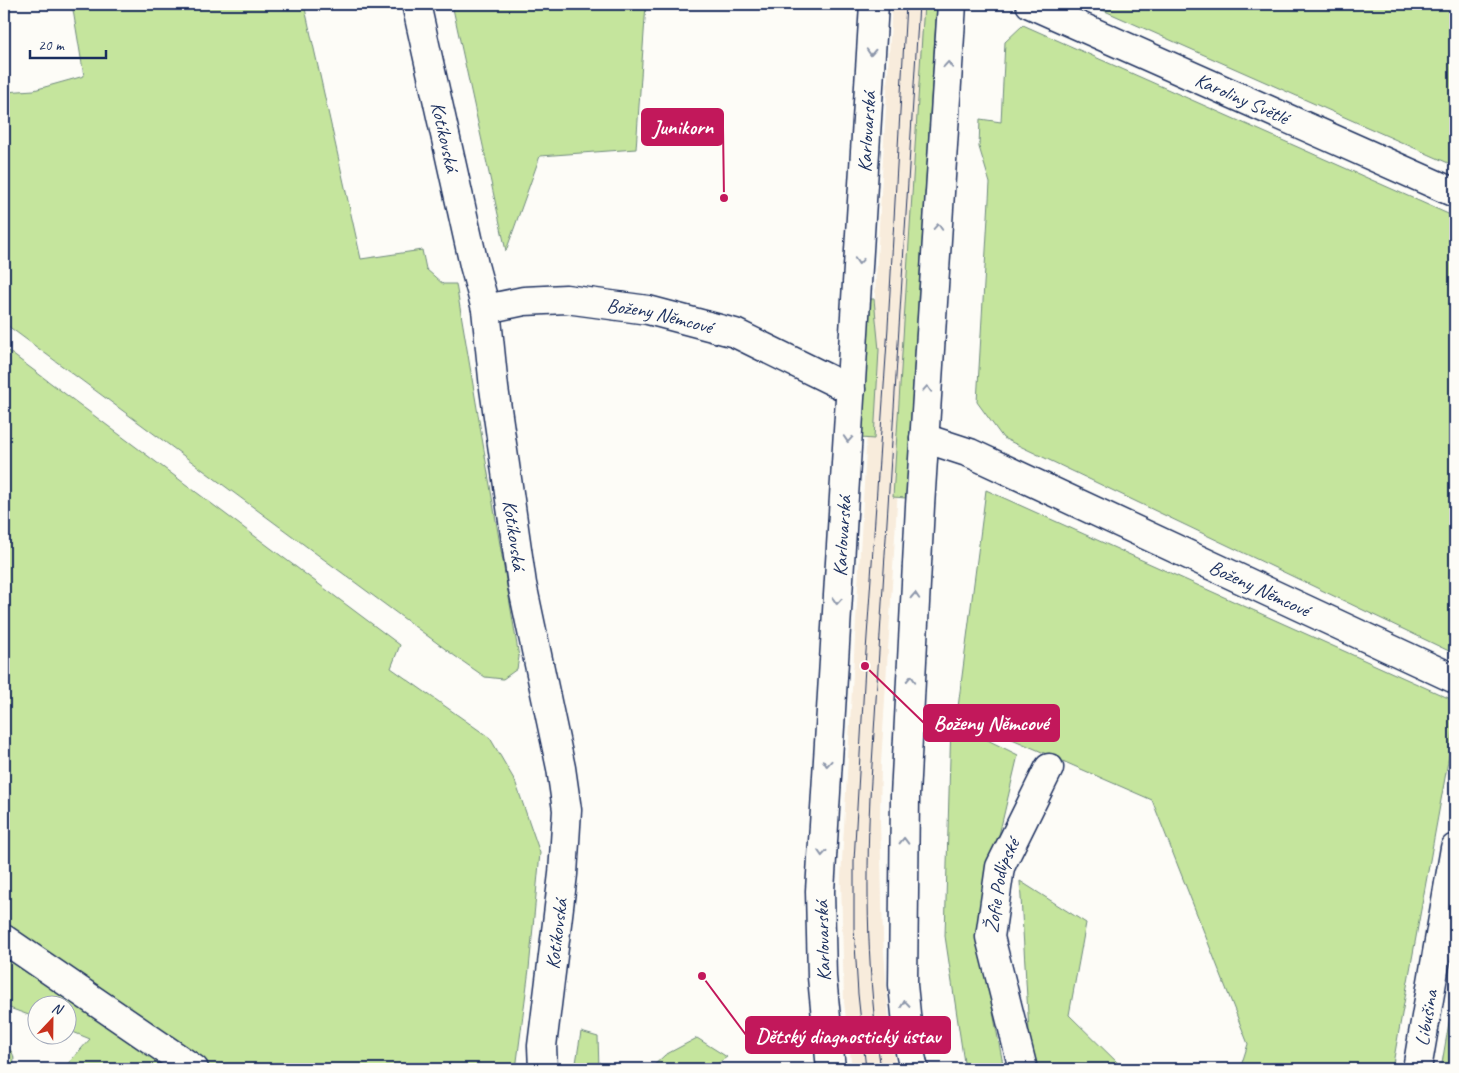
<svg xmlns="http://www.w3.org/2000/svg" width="1459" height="1073" viewBox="0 0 1459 1073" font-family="Caveat,sans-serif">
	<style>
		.built { fill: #f8ecdc }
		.green { fill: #c5e59d; stroke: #708a7e }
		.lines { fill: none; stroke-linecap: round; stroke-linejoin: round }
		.minor-casing { stroke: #1b2f5e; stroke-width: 31 }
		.secondary-casing { stroke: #1b2f5e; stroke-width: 31 }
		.minor { stroke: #fdfcf7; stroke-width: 28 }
		.secondary { stroke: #fdfcf7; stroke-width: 28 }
		.tram { stroke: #1b2f5e; stroke-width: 1 }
		.oneway { stroke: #8c96aa }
		.labels { text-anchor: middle; stroke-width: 4; stroke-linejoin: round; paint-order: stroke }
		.street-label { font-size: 20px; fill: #1b2f5e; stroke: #fdfcf7 }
		.leader { fill: none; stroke: #c2185b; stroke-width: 2 }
		.callout-dot { fill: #c2185b; stroke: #fdfcf7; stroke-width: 2 }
		.callout { fill: #c2185b; stroke: #c2185b; stroke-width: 2 }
		.callout-label { font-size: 21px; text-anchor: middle; font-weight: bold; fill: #fff }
	</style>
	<rect width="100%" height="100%" fill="#fdfcf7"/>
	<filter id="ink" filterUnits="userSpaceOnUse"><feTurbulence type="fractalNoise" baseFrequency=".02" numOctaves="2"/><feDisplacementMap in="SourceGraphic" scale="10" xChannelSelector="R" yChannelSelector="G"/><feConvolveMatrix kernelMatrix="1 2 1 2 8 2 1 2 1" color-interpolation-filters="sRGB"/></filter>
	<g filter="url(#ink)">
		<path class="built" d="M 892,4 L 931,4 L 910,293 L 881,764 L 880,819 L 883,938 L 890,1032 L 896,1069 L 852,1069 L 844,1002 L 841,878 Z"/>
		<g class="green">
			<path d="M 72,4 L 304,4 L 361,259 L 422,250 L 426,269 L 443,284 L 456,284 L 519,657 L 517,669 L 503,679 L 485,677 L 452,654 L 4,323 L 4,92 L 34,90 L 84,76 Z"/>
			<path d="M 452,4 L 646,4 L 636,149 L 540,156 L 506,251 Z"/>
			<path d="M 924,4 L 937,4 L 906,498 L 893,497 Z"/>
			<path d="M 1089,4 L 1455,4 L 1455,166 Z"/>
			<path d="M 1023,25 L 1455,217 L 1455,650 L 1451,652 L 1003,438 L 977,402 L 990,183 L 979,147 L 980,119 L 1001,122 L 1005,42 Z"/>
			<path d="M 869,299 L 874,299 L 879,350 L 874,439 L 860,438 Z"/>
			<path d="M 4,348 L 400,645 L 391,668 L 490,738 L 515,781 L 540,853 L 529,969 L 516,1069 L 63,1069 L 90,1039 L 68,1030 L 68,1006 L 38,1006 L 37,1018 L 4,1006 Z"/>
			<path d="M 986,490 L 1455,701 L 1455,723 L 1392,1069 L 1240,1069 L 1248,1044 L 1152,800 L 957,715 Z"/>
			<path d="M 951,722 L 1018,755 L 986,890 L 980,945 L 1004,1069 L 965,1069 L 945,936 Z"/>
			<path d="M 1020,881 L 1086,923 L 1069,1015 L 1124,1069 L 1036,1069 L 1031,1064 Z"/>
			<path d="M 1455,988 L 1455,1069 L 1441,1069 Z"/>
			<path d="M 581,1032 L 598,1037 L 599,1069 L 575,1069 Z"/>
			<path d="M 697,1038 L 727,1057 L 710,1069 L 650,1069 L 665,1055 Z"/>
			<path d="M 4,1045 C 14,1051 16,1058 12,1069 L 4,1069 Z"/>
		</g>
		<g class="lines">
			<defs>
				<g id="minor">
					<path id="s1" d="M 416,4 L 474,265 L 486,309 L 494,388 L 522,584 L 561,768 L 567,810 L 563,874 L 542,1046 L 543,1069"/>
					<path id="s2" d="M 1030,4 L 1455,193"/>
					<path id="s3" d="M 486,309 L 524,301 L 566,299 L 648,310 L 735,333 L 851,390"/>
					<path id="s4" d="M 924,438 L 970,453 L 1455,679"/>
					<path d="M 4,939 L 194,1069"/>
					<path id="s5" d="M 1023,1069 L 990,937 L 1000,867 L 1049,768"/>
					<path id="s6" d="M 1417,1069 L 1455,848"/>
				</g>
				<g id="secondary">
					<path id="s7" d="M 831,1069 L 822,977 L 820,891 L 874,4"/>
					<path d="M 914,1069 L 910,1052 L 903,985 L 905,796 L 920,506 L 952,4"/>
				</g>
			</defs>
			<use href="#minor" class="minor-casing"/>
			<use href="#secondary" class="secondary-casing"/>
			<use href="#minor" class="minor"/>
			<use href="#secondary" class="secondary"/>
			<g class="tram">
				<path d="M 866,1069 L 858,994 L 854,928 L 854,861 L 865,666 L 888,327 L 906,4"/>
				<path d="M 881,1069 C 867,979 866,888 870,797 L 919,4"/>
			</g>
		</g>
		<defs><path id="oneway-chevron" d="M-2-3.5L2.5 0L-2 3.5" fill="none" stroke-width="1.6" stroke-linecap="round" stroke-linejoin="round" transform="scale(1.25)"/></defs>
		<g class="oneway">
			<use href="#oneway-chevron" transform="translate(871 52) rotate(93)"/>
			<use href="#oneway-chevron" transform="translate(948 65) rotate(-86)"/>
			<use href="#oneway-chevron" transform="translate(938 227) rotate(-86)"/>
			<use href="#oneway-chevron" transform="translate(859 261) rotate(94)"/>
			<use href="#oneway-chevron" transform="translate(927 389) rotate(-86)"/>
			<use href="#oneway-chevron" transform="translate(848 439) rotate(94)"/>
			<use href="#oneway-chevron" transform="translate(915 596) rotate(-87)"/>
			<use href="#oneway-chevron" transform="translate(837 601) rotate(94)"/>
			<use href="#oneway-chevron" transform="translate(911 679) rotate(-87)"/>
			<use href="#oneway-chevron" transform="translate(827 763) rotate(94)"/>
			<use href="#oneway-chevron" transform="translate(904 841) rotate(-89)"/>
			<use href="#oneway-chevron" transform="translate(822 853) rotate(93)"/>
			<use href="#oneway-chevron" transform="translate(905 1004) rotate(-96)"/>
		</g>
	</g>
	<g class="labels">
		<g class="street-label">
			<text dy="7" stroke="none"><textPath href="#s2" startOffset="232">Karoliny Světlé</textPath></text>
			<text dy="7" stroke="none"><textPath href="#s7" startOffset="939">Karlovarská</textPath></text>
			<text dy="7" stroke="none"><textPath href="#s1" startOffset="136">Kotíkovská</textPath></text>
			<text dy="7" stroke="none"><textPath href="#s3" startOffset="176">Boženy Němcové</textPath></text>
			<text dy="7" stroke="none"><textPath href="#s1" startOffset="541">Kotíkovská</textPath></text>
			<text dy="7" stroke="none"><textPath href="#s7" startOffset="534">Karlovarská</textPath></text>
			<text dy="7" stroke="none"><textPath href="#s4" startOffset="368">Boženy Němcové</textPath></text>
			<text dy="7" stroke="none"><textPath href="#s5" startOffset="189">Žofie Podlipské</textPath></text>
			<text transform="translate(556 934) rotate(-83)" y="7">Kotíkovská</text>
			<text transform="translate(822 941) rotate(-92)" y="7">Karlovarská</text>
			<text dy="7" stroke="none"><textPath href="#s6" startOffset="52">Libušina</textPath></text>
		</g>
	</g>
	<path class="leader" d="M724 198L723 127M865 666L924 723M702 976L746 1035"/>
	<g class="callout-dot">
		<circle cx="724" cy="198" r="5"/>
		<circle cx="865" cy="666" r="5"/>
		<circle cx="702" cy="976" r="5"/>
	</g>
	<g class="callout">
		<rect x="642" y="109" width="81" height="36" rx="5"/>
		<rect x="924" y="705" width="135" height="36" rx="5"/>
		<rect x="746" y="1017" width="204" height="36" rx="5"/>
	</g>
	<g class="callout-label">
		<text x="683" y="134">Junikorn</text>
		<text x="991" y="730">Boženy Němcové</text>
		<text x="848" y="1043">Dětský diagnostický ústav</text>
	</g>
	<rect width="1459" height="1073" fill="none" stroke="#fdfcf7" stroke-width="20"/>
	<rect x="10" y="10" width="1439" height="1053" fill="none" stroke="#1b2f5e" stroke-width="2" filter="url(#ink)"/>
	<g transform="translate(52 1020) rotate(22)"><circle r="24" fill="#fdfcf7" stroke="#a3aaba"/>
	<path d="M0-4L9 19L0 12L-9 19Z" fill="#c8321e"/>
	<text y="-8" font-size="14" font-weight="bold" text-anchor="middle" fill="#1b2f5e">N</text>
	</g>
	<path d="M30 50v8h76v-8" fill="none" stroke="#1b2f5e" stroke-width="2.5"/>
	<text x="38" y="50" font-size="15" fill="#1b2f5e" stroke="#fdfcf7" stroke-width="4" paint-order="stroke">20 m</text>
</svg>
